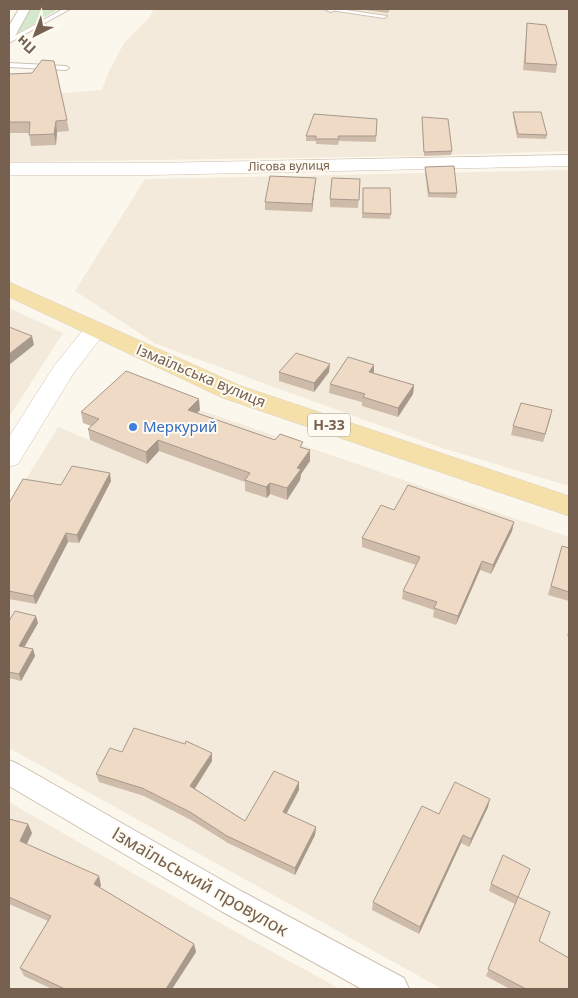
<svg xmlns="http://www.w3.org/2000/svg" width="578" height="998" viewBox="0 0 578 998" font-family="'Noto Sans',sans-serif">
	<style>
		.residential { fill: #f3eadb }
		.green { fill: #d4e9cb }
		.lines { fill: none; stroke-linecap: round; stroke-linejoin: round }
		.lane-casing { stroke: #cec0b2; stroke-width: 2 }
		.street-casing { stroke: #cec0b2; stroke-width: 2 }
		.secondary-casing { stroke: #d0c1b0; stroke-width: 1 }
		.primary-casing { stroke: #d9d3ce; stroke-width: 1 }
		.lane { fill: #fff; fill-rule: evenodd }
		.street { fill: #fff; fill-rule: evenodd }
		.secondary { fill: #fff; fill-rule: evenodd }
		.primary { fill: #f5e0aa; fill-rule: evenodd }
		.wall { fill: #cebbaa }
		.shaded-wall { fill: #a7998b }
		.building { fill: #efdac6; stroke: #a7998b }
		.shop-dot { fill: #3f7fe0; stroke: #fefbf3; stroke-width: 2 }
		.labels { text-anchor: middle; stroke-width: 4; stroke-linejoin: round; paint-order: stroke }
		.far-street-label { font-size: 12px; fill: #766150; stroke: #fefbf3 }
		.shield { fill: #fefbf3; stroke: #9f8f81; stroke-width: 1 }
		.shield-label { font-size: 14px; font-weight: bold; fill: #766150 }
		.street-label { font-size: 15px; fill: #766150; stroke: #fefbf3 }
		.shop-label { font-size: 15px; fill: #366cbe; stroke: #fefbf3; text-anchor: start }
		.near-street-label { font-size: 18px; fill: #766150; stroke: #fefbf3 }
	</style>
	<rect width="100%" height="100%" fill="#fcf7ec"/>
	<g class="residential">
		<path d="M 154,9 L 569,9 L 569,151 L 422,156 L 9,162 L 9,133 L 16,97 L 102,90 L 109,71 L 124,43 L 149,18 Z"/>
		<path d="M 569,170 L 569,486 L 442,448 L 156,344 L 75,291 L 145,179 Z"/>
		<path d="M 9,308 L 63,333 L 9,417 Z"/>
		<path d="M 200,410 L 569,537 L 569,989 L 442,989 L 9,748 L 9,507 L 58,427 L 147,464 Z"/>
		<path d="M 9,802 L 227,927 L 340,989 L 9,989 Z"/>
	</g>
	<path class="green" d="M 29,9 L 59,9 L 14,35 Z"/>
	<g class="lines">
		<defs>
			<g id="lane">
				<path d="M 63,9 L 70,9 L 9,43 L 9,39 Z"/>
				<path d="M 324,9 L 339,9 L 387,16 L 384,18 Z"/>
				<path d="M 9,63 L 66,66 L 69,68 L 66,70 L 9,67 Z"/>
			</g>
			<g id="street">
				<path d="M 19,9 L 30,9 L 15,36 L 9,39 L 9,26 Z"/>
				<path d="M 324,9 L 337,9 L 331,12 Z"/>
				<path d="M 9,760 L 18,764 L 241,891 L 404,978 L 409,989 L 362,989 L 221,911 L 9,786 Z"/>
			</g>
			<g id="secondary">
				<path d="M 569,155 L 569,166 L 152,175 L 9,175 L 9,163 L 152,163 Z"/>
				<path d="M 95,323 L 103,325 L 107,330 L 73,374 L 18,464 L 9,467 L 9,437 L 54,366 L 87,325 Z"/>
			</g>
			<path id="primary" d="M 9,282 L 241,386 L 569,496 L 569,516 L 223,398 L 9,297 Z"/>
		</defs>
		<use href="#lane" class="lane-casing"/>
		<use href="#street" class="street-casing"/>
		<use href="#secondary" class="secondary-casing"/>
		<use href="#primary" class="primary-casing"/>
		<use href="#lane" class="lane"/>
		<use href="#street" class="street"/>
		<use href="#secondary" class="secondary"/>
		<use href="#primary" class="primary"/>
	</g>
	<g class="wall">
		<path d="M 358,9 L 390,9 L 388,13 Z"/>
		<path d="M 527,23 L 557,65 L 556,73 L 523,70 Z"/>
		<path d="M 9,74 L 67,120 L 69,131 L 57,132 L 56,145 L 31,146 L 29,133 L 9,133 Z"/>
		<path d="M 513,112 L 547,135 L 546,139 L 517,138 L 513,116 Z"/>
		<path d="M 422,117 L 452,151 L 451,155 L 424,156 Z"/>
		<path d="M 377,119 L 376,142 L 339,141 L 338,145 L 316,144 L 316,141 L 306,141 L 306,136 Z"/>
		<path d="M 425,167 L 457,193 L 456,198 L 428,197 L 425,171 Z"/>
		<path d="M 360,179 L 358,208 L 330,207 L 330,199 Z"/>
		<path d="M 315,186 L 312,212 L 265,210 L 265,202 Z"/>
		<path d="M 363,188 L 391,214 L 390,219 L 362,218 Z"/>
		<path d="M 279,372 L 329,372 L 314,392 L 279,381 Z"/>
		<path d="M 374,373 L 414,385 L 413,394 L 398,417 L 362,406 L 362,402 L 329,393 L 330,384 Z"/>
		<path d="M 200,410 L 197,413 L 275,440 L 310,450 L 310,461 L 301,474 L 300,480 L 287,500 L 270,494 L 267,498 L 245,491 L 245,482 L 159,451 L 147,464 L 90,440 L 88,429 L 91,426 L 83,423 L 81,412 Z"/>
		<path d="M 550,419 L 543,442 L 511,435 L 513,426 Z"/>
		<path d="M 111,481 L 79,543 L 68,542 L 36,604 L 9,599 L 9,503 L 61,485 Z"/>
		<path d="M 394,510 L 514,522 L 512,531 L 491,574 L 480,570 L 456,625 L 433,617 L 434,610 L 402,599 L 403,591 L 416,565 L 362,547 L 362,538 Z"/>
		<path d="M 562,546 L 569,548 L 569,601 L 548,595 Z"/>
		<path d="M 9,621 L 38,623 L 24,647 L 33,649 L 35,656 L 21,681 L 9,678 Z"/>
		<path d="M 569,628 L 569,637 L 567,636 Z"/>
		<path d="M 122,752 L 212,761 L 195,789 L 245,821 L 299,790 L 286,814 L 316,827 L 315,835 L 295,875 L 228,843 L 191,820 L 144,796 L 99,782 L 96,774 Z"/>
		<path d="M 488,807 L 469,847 L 461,843 L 419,934 L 372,910 L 373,902 Z"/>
		<path d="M 9,819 L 28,824 L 32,833 L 26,844 L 101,885 L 100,888 L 194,944 L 196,952 L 172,989 L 52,989 L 24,976 L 20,968 L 48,921 L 9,904 Z"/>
		<path d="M 491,884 L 519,897 L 539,941 L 569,989 L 510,989 L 486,976 L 515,904 L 489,891 Z"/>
	</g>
	<g class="shaded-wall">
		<path d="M 56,121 L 57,132 L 56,145 L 54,134 Z"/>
		<path d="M 316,178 L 315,186 L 312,212 L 312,204 Z"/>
		<path d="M 32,336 L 34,345 L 9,365 L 9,354 Z"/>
		<path d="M 330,364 L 329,372 L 314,392 L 314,383 Z"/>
		<path d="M 374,365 L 374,373 L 369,372 Z"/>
		<path d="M 414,385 L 413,394 L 398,417 L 398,408 Z"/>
		<path d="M 199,399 L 200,410 L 189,421 L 188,410 Z"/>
		<path d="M 552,410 L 550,419 L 543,442 L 545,434 Z"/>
		<path d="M 158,440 L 159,451 L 147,464 L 146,452 Z"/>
		<path d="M 310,450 L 310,461 L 301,474 L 300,480 L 287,500 L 287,488 L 297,468 Z"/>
		<path d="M 110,473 L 111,481 L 79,543 L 77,535 Z"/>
		<path d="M 270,483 L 270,494 L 267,498 L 266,487 Z"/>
		<path d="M 514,522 L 512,531 L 491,574 L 493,565 Z"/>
		<path d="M 66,533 L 68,542 L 36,604 L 33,596 Z"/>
		<path d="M 482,561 L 480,570 L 456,625 L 458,616 Z"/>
		<path d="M 36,616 L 38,623 L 21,653 L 19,646 Z"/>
		<path d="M 33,649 L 35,656 L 21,681 L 19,674 Z"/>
		<path d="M 212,753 L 212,761 L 191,794 L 190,786 Z"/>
		<path d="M 299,782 L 299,790 L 283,820 L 283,812 Z"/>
		<path d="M 490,799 L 488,807 L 469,847 L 471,839 Z"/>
		<path d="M 28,824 L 32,833 L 24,850 L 20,841 Z"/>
		<path d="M 316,827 L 315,835 L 295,875 L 295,868 Z"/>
		<path d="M 463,835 L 461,843 L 419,934 L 420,927 Z"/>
		<path d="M 99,876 L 101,885 L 97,893 L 94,884 Z"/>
		<path d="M 194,944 L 196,952 L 172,989 L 166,989 Z"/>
	</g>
	<g class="building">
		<path d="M 527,23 L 546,25 L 557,65 L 525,63 Z"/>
		<path d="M 42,60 L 54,61 L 67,120 L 56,121 L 54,134 L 29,135 L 30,122 L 9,122 L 9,74 L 32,73 Z"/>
		<path d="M 513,112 L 541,112 L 547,135 L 518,134 Z"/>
		<path d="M 314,114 L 377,119 L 376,136 L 338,136 L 339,139 L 316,139 L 316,136 L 306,136 Z"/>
		<path d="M 422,117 L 448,119 L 452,151 L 424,152 Z"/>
		<path d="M 454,166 L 457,193 L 429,193 L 425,167 Z"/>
		<path d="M 270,176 L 316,178 L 312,204 L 265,202 Z"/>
		<path d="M 332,178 L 360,179 L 359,200 L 330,199 Z"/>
		<path d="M 363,188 L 390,188 L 391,214 L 363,213 Z"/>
		<path d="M 9,327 L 32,336 L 9,354 Z"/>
		<path d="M 296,353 L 330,364 L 314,383 L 279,372 Z"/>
		<path d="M 348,357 L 374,365 L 369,372 L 414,385 L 398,408 L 363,397 L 365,394 L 330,384 Z"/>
		<path d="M 126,371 L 199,399 L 188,410 L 275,440 L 280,434 L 303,442 L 300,447 L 310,450 L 297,468 L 301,469 L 287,488 L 270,483 L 266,487 L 245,480 L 250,473 L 158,440 L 146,452 L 88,429 L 99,419 L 81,412 Z"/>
		<path d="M 521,403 L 552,410 L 545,434 L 513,426 Z"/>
		<path d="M 72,466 L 110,473 L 77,535 L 66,533 L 33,596 L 9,591 L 9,503 L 23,479 L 61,485 Z"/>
		<path d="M 408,485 L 514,522 L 493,565 L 482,561 L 458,616 L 434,608 L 437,602 L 403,591 L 420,557 L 362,538 L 381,505 L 394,510 Z"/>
		<path d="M 562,546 L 569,548 L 569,592 L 551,586 Z"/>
		<path d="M 15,611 L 36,616 L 19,646 L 33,649 L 19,674 L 9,672 L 9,621 Z"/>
		<path d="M 134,728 L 185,744 L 186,741 L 212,753 L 190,786 L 245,821 L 274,771 L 299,782 L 283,812 L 316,827 L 295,868 L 227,836 L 190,812 L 142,788 L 96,774 L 110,748 L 122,752 Z"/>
		<path d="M 455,782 L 490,799 L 471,839 L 463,835 L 420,927 L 373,902 L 422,806 L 439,814 Z"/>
		<path d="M 9,819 L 28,824 L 20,841 L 99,876 L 94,884 L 194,944 L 166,989 L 65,989 L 20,968 L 51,916 L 9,897 Z"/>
		<path d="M 503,855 L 530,869 L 518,897 L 491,884 Z"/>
		<path d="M 518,897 L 550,912 L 539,941 L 569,958 L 569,989 L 526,989 L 488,969 Z"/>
	</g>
	<circle class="shop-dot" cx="133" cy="427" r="5"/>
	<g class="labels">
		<g class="far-street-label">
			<text transform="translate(289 166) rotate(-1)" y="4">Лісова вулиця</text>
		</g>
		<rect class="shield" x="308" y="413.5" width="42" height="23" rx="4"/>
		<g class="shield-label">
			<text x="329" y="430">Н-33</text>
		</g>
		<g class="street-label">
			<text transform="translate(201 376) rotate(23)" y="5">Ізмаїльська вулиця</text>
		</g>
		<g class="shop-label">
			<text x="143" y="432">Меркурий</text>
		</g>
		<g class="near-street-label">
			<text transform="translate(200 882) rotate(30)" y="6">Ізмаїльський провулок</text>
		</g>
	</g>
	<rect width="578" height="998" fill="none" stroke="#766150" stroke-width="20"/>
	<g transform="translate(35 35) rotate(222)" stroke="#fefbf3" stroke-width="4" paint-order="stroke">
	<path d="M0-4L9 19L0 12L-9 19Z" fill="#766150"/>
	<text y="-8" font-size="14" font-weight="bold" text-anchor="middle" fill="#766150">Пн</text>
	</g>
</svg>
